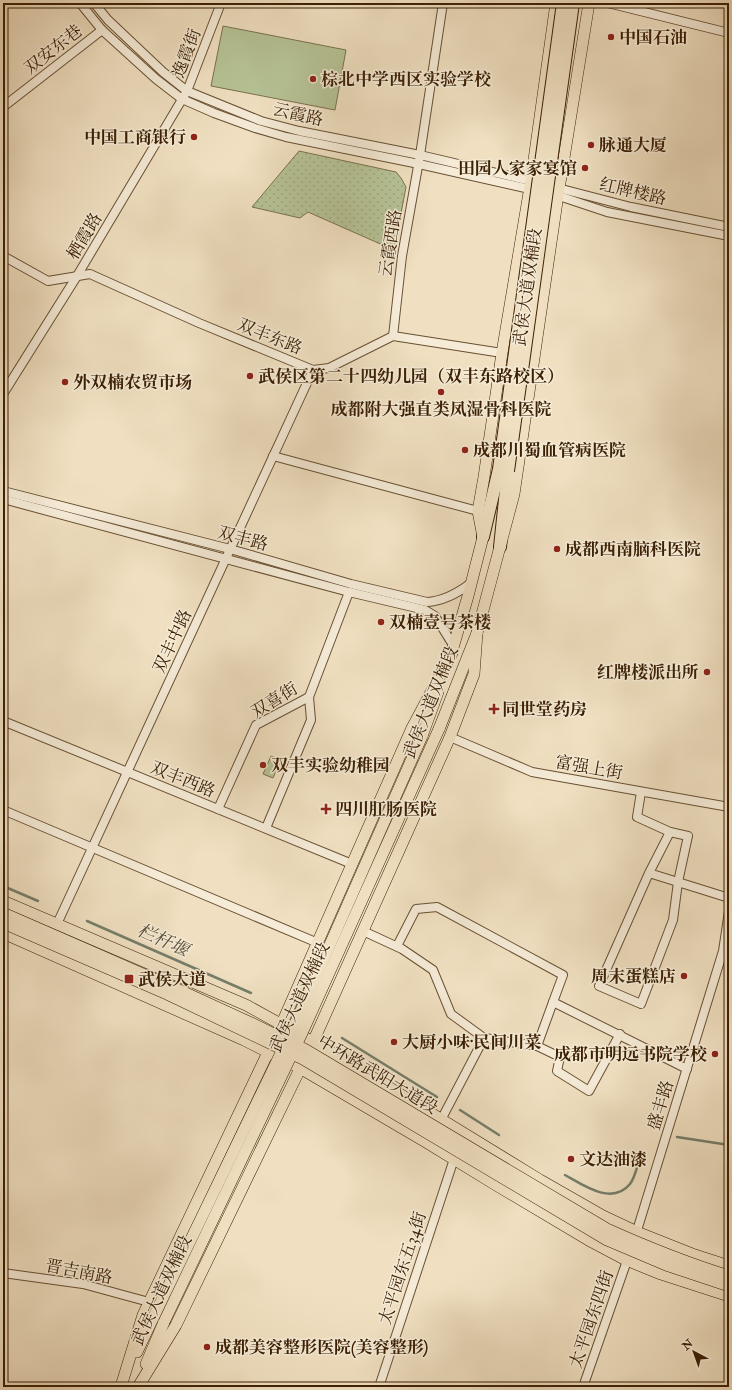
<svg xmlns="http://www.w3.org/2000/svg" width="732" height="1390" viewBox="0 0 732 1390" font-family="'IM FELL Double Pica','Noto Serif SC',serif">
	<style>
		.park { fill: url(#park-dots); stroke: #79724d }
		.pitch { fill: #b6c396; stroke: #79724d }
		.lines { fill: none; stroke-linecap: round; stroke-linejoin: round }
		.stream { stroke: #757e6b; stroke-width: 2.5 }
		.minor-casing { stroke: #695033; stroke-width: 10 }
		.major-casing { stroke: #3c2004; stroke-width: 12 }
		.highway-casing { stroke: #3c2004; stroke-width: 14 }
		.minor { stroke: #f5ebd7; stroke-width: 8 }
		.major { stroke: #f0e0c1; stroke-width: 11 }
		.highway { stroke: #f0e0c1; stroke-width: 12 }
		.major-bridge-casing { stroke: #3c2004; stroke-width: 12; stroke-linecap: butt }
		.highway-bridge-casing { stroke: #3c2004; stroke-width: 14; stroke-linecap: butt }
		.major-bridge { stroke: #f0e0c1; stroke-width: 11 }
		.highway-bridge { stroke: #f0e0c1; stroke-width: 12 }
		.poi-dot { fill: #8f2418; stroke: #f5ebd7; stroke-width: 1.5 }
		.labels { text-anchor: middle; stroke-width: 3; stroke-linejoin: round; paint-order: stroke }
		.poi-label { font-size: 17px; font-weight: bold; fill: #3c2004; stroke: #f5ebd7; text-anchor: start }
		.street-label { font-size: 17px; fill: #3c2004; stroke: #f5ebd7 }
		.water-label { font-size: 18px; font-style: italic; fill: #584f37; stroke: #f5ebd7 }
	</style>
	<defs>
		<pattern id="park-dots" width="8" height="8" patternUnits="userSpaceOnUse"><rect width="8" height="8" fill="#b6c396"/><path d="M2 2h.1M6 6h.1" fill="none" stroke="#9da780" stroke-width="1.8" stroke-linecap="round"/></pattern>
	</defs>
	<rect width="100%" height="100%" fill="#f0e0c1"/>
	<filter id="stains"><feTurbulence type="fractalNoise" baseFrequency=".005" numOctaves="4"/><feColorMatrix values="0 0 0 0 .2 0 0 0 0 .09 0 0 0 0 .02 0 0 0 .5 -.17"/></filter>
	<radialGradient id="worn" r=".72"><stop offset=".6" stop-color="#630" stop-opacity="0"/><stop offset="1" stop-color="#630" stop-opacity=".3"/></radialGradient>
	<path class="park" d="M 299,151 L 396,172 L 401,178 L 406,187 L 394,250 L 308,212 L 300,218 L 252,207 Z"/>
	<g class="pitch">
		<path d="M 223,26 L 346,50 L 335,110 L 211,86 Z"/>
		<path d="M 271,756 L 281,760 L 273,778 L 263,774 Z"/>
	</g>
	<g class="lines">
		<g class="stream">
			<path d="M 3,886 L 38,901"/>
			<path d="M 87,921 L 251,993"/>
			<path d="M 342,1038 L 437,1097"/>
			<path d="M 460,1110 L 499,1135"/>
			<path d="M 677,1137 L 729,1145"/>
			<path d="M 565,1175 C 583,1185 612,1206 630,1184 C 635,1178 638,1163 641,1155"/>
		</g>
		<defs>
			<g id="minor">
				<path d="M 80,3 L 102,30 L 156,79 L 182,99 L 214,113 L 255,128 L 286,137 L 419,164 L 534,190"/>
				<path d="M 94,3 L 108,20 L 163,72 L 187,91 L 261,121 L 299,131 L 420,155 L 531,181 L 631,207 L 729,227"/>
				<path d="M 608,3 L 729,33"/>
				<path d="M 3,107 L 102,30"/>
				<path d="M 553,194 L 607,212 L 729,236"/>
				<path d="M 3,256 L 48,281 L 90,274 L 199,323 L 313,370 L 329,368 L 393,336 L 502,353"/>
				<path d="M 393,336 L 402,256 L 420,155 L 443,3"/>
				<path d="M 3,394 L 77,276 L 187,91 L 221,3"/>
				<path d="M 273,456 L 478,511"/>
				<path d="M 3,491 L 230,549 L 351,584 L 427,602 C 444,601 458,593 471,583"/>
				<path d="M 3,499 L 349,592 L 425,610 L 435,616 L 453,645"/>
				<path d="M 3,721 L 352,864"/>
				<path d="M 450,737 L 532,772 L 729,807"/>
				<path d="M 641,792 L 637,817 L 670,832"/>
				<path d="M 218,809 L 256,725 L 309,697 L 349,592"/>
				<path d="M 3,810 L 318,943"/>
				<path d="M 266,828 L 311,720 L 309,697"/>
				<path d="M 649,873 L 670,832 L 688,836 L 678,882 L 673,920 L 641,1004 L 599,986 L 649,873 L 729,898"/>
				<path d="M 57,924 L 313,370"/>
				<path d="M 363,931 L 402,949 L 433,970 L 451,1014 L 484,1038 L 537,1046 L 560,1057 L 557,1071 L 589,1091 L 620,1034"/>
				<path d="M 397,946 L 416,909 L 437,907 L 563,975 L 553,1002 L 687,1069"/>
				<path d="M 537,1046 L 553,1002"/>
				<path d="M 441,1120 L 484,1038"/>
				<path d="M 635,1237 L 723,951 L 729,911"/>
				<path d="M 3,1273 L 83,1284 L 149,1302"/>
				<path d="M 379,1387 L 454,1159"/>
				<path d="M 583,1387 L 629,1255"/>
			</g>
			<g id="major">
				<path d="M 450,658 L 468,596 L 483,537 L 478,511 L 484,477 L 502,353 L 531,181 L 556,3"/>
				<path d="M 439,729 L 477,633 L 514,494 L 558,195 L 589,3"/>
				<path d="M 422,736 L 438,692"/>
				<path d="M 3,901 L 246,1005 L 333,1053 L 540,1180 L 603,1216 L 637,1232 L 695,1255 L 729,1266"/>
				<path d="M 3,933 L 244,1040 L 300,1068 L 426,1142 L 496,1185 L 592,1242 L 624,1259 L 658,1273 L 729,1296"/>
				<path d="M 279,1030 L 412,728 L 452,653"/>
				<path d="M 137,1352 L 154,1316"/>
				<path d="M 146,1364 L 164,1322"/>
				<path d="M 122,1383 L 143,1315 L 271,1046"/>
				<path d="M 138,1387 L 176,1325 L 313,1042 L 450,737 L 474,674 L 477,633"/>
			</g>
			<g id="highway">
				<path d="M 483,537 L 499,469"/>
				<path d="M 500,547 L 508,471"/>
			</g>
		</defs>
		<use href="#minor" class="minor-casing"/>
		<use href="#major" class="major-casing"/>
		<use href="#highway" class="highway-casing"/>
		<use href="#minor" class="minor"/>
		<use href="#major" class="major"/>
		<use href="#highway" class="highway"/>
		<defs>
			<g id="major-bridge">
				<path d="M 3,913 L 177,989 L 251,1023 L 306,1050 L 607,1229 C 647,1247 687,1263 729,1276"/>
				<path d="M 3,923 L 167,994 L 303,1059 L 607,1240 L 666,1265 L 729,1286"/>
				<path d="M 154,1316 L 295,1024 L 422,736"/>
				<path d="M 164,1322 L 302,1033 L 439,729"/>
			</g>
			<g id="highway-bridge">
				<path d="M 499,469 L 563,3"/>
				<path d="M 508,471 L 573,3"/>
			</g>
		</defs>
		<use href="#major-bridge" class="major-bridge-casing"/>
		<use href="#highway-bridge" class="highway-bridge-casing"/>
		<use href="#major-bridge" class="major-bridge"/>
		<use href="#highway-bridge" class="highway-bridge"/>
	</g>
	<g class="poi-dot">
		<circle cx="611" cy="37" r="4"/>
		<circle cx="313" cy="79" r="4"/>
		<circle cx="194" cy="137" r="4"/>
		<circle cx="591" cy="145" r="4"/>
		<circle cx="585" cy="168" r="4"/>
		<circle cx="250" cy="376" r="4"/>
		<circle cx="65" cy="382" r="4"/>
		<circle cx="441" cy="392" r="4"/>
		<circle cx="465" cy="450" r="4"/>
		<circle cx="557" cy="549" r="4"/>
		<circle cx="381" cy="622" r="4"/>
		<circle cx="707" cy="672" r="4"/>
		<path d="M492 703h4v4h4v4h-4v4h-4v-4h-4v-4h4z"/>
		<circle cx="263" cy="765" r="4"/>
		<path d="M324 803h4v4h4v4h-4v4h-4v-4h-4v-4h4z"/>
		<circle cx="684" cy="976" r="4"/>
		<rect x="124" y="974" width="10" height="10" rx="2"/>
		<circle cx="394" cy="1042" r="4"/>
		<circle cx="715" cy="1054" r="4"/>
		<circle cx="571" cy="1159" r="4"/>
		<circle cx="207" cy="1347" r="4"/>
	</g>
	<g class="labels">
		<g class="poi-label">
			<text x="619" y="43">中国石油</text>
			<text x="321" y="85">棕北中学西区实验学校</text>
			<text x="186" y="143" text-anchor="end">中国工商银行</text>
			<text x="599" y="151">脉通大厦</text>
			<text x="577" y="174" text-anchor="end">田园人家家宴馆</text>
			<text x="258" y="382">武侯区第二十四幼儿园（双丰东路校区）</text>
			<text x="73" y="388">外双楠农贸市场</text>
			<text x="441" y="415" text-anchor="middle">成都附大强直类凤湿骨科医院</text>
			<text x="473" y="456">成都川蜀血管病医院</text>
			<text x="565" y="555">成都西南脑科医院</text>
			<text x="389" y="628">双楠壹号茶楼</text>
			<text x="699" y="678" text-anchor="end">红牌楼派出所</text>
			<text x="502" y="715">同世堂药房</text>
			<text x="271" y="771">双丰实验幼稚园</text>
			<text x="335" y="815">四川肛肠医院</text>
			<text x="676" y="982" text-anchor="end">周末蛋糕店</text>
			<text x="138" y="985">武侯大道</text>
			<text x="402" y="1048">大厨小味·民间川菜</text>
			<text x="707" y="1060" text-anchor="end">成都市明远书院学校</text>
			<text x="579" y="1165">文达油漆</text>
			<text x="215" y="1353">成都美容整形医院(美容整形)</text>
		</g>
		<g class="street-label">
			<text transform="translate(53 49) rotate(-38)" y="6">双安东巷</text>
			<text transform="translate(186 53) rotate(-69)" y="6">逸霞街</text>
			<text transform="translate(298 114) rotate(13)" y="6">云霞路</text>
			<text transform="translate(633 191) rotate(13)" y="6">红牌楼路</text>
			<text transform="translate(84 236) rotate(-59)" y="6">栖霞路</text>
			<text transform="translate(390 243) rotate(-81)" y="6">云霞西路</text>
			<text transform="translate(527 287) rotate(-82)" y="6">武侯大道双楠段</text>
			<text transform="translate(270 336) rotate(22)" y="6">双丰东路</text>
			<text transform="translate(243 538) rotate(15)" y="6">双丰路</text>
			<text transform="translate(172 641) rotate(-65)" y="6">双丰中路</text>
			<text transform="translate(274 700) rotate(-32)" y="6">双喜街</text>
			<text transform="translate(430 702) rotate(-68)" y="6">武侯大道双楠段</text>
			<text transform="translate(589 767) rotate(10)" y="6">富强上街</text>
			<text transform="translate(183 779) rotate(22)" y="6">双丰西路</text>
			<text transform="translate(299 997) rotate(-65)" y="6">武侯大道双楠段</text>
			<text transform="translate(378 1074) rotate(31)" y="6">中环路武阳大道段</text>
			<text transform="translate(660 1105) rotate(-73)" y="6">盛丰路</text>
			<text transform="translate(402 1268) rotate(-72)" y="6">太平园东五34街</text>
			<text transform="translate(79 1271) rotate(11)" y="6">晋吉南路</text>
			<text transform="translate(161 1290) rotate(-65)" y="6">武侯大道双楠段</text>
			<text transform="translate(591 1319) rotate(-71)" y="6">太平园东四街</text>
		</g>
		<g class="water-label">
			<text transform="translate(163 940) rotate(24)" y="6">栏杆堰</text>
		</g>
	</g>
	<rect width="732" height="1390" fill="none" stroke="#f0e0c1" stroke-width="16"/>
	<rect x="4" y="4" width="724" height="1382" fill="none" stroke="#3c2004" stroke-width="2"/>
	<rect x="8" y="8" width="716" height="1374" fill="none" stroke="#3c2004"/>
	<g transform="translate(694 1352) rotate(319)" stroke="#f5ebd7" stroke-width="3" paint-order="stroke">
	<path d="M0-3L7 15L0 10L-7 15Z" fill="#3c2004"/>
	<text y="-6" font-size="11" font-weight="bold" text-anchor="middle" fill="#3c2004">N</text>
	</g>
	<rect width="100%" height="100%" filter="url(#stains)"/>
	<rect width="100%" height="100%" fill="url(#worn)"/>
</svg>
